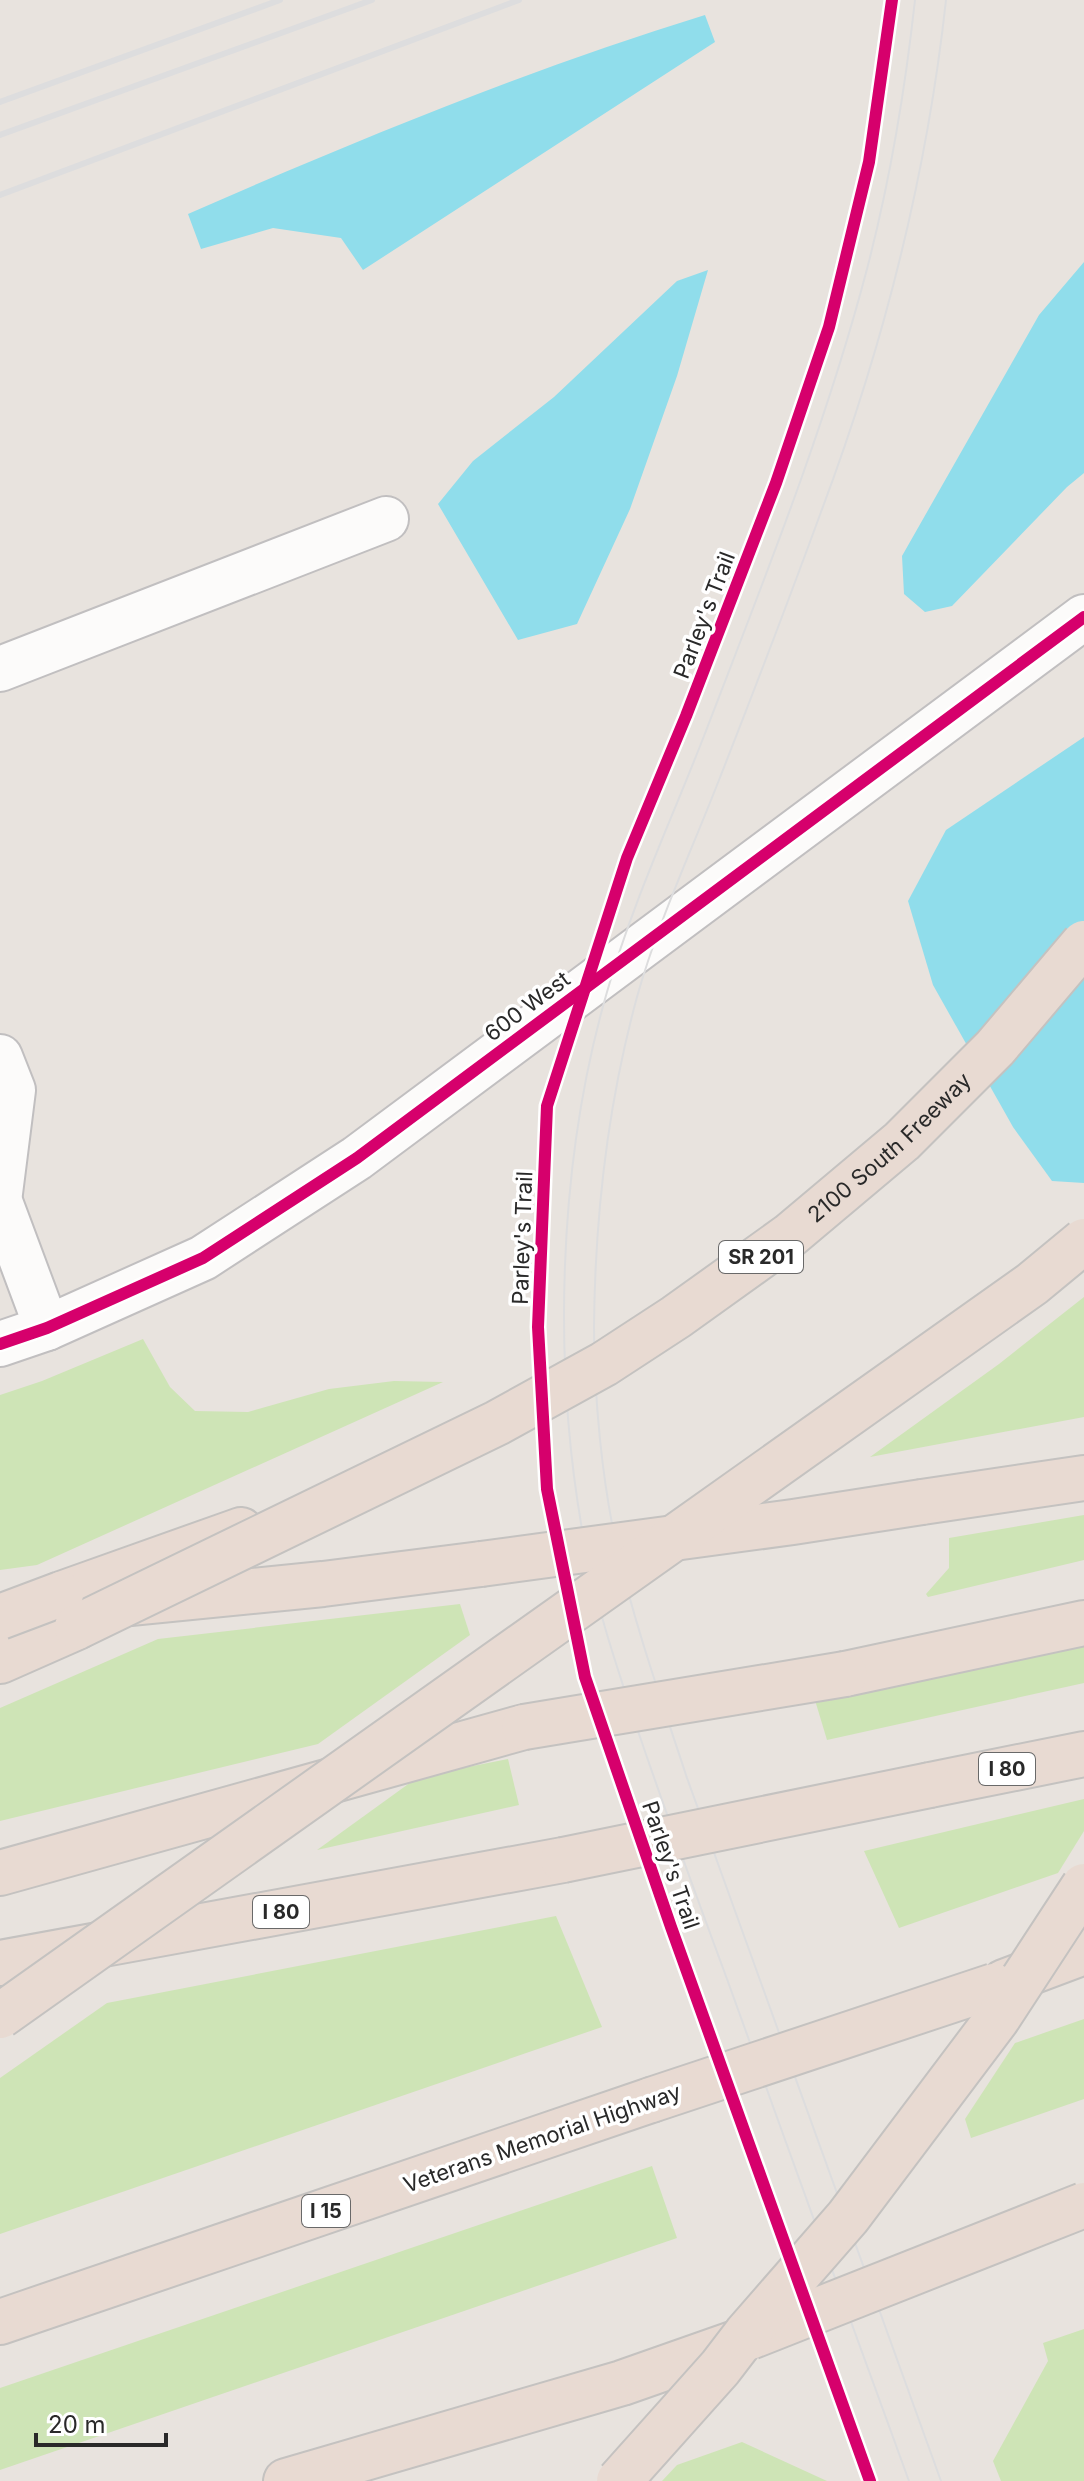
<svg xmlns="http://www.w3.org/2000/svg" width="1084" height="2481" viewBox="0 0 1084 2481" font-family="Inter,sans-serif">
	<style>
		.green { fill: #cee4b6 }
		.water { fill: #90ddeb }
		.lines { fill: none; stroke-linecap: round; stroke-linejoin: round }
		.minor-casing { stroke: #c1bfc0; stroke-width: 48 }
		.highway-casing { stroke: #c4c2c0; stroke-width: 48 }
		.minor { stroke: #fcfbfa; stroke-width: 44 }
		.highway { stroke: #e8dad2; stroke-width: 44 }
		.tram { stroke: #ddddde; stroke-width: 2 }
		.rail { stroke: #ddddde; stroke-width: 6 }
		.highway-bridge-casing { stroke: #c4c2c0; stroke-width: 48; stroke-linecap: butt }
		.highway-bridge { stroke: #e8dad2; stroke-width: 44 }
		.cycleway-casing { stroke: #fff; stroke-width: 17 }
		.cycleway { stroke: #d6006c; stroke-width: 12 }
		.labels { text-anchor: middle; stroke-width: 7; stroke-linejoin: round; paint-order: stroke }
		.shield { fill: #fff; stroke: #696969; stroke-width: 2 }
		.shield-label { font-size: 20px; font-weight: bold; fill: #292929 }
		.street-label { font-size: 22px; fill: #292929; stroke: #fff }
	</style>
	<rect width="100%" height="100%" fill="#e8e3de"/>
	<g class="green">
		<path d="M 1084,1297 L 1084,1417 L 870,1457 L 999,1364 Z"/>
		<path d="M 143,1339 L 170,1387 L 195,1411 L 248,1412 L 329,1389 L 394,1381 L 443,1382 L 37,1565 L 0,1570 L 0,1395 L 42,1381 Z"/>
		<path d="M 1084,1515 L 1084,1560 L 928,1597 L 926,1594 L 949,1568 L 949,1538 Z"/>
		<path d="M 460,1604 L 470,1635 L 318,1744 L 0,1821 L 0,1708 L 158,1639 Z"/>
		<path d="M 1084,1621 L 1084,1683 L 827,1740 L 811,1687 Z"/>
		<path d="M 508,1759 L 519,1805 L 317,1850 L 418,1777 Z"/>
		<path d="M 1084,1799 L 1084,1831 L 1058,1873 L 899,1928 L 864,1851 Z"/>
		<path d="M 556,1916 L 602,2027 L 0,2234 L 0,2078 L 107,2003 Z"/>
		<path d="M 1084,2019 L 1084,2099 L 971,2138 L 965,2119 L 1015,2043 Z"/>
		<path d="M 652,2166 L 677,2238 L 0,2470 L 0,2388 Z"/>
		<path d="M 1084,2329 L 1084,2481 L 1001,2481 L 993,2461 L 1048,2361 L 1043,2343 Z"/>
		<path d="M 742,2442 L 827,2481 L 662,2481 L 677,2465 Z"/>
	</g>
	<g class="water">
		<path d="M 705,15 L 715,42 L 363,270 L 341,238 L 273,228 L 201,249 L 188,214 C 357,140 529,69 705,15 Z"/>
		<path d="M 1084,262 L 1084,473 L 1067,487 L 952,606 L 925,612 L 904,594 L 902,556 L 1039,315 Z"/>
		<path d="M 708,270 L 677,376 L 630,509 L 577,624 L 518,640 L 438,504 L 473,461 L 554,397 L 677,281 Z"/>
		<path d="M 1084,737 L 1084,1183 L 1052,1181 L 1013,1127 L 933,985 L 908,901 L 946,830 Z"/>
	</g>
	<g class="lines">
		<defs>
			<g id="minor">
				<path d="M 0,669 L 386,519"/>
				<path d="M 0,1057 L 13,1090 L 0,1193"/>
				<path d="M 0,1202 L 47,1328"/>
				<path d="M 0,1344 L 47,1328 L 203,1258 L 357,1158 L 1084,617"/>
			</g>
			<g id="highway">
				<path d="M 922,1502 L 1084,1478"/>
				<path d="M 61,1594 L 241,1530"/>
				<path d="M 130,1603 L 323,1584 L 481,1564"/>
				<path d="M 0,1661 L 77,1627"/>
				<path d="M 845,1674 L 1084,1623"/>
				<path d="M 930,1785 L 1084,1754"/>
				<path d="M 0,1873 L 524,1727"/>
				<path d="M 0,1963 L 563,1860"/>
				<path d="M 1004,1982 L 1084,1952"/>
				<path d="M 0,2322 L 651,2100"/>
				<path d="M 286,2481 L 622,2383 L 733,2344"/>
			</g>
		</defs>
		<use href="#minor" class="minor-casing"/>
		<use href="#highway" class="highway-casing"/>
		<use href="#minor" class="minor"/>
		<use href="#highway" class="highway"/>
		<g class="tram">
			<path d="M 909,2481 C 848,2314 787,2146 727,1979 C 697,1898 667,1816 639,1734 C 619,1673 597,1610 585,1546 C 552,1370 557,1165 607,992 C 632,904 671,821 704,736 C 763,582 825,429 867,269 C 890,181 905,91 915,0"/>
			<path d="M 941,2481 L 687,1778 C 662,1702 635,1626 617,1548 C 602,1481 594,1396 594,1327 C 595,1217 608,1103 637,997 C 658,922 691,852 719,780 C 754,691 788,602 821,512 C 883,347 927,175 946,0"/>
		</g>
		<g class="rail">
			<path d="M 0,102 L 280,0"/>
			<path d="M 0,135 L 372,0"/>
			<path d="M 0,195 L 519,0"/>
		</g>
		<defs>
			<g id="highway-bridge">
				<path d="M 481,1564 L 793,1522 L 922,1502"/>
				<path d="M 0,1617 L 61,1594"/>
				<path id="s1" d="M 77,1627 L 497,1423 L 604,1364 L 676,1317 L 789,1236 L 902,1141 L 995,1048 L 1084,943"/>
				<path d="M 524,1727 L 845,1674"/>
				<path d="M 563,1860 L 930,1785"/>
				<path d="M 0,2016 L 1032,1284 L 1084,1241"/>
				<path d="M 651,2100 L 994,1986"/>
				<path d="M 750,2337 L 1084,2205"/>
				<path d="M 619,2481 L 720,2368 L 746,2334 L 848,2217 L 997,2019 L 1084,1886"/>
			</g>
		</defs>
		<use href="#highway-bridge" class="highway-bridge-casing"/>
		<use href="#highway-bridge" class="highway-bridge"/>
		<defs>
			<g id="cycleway">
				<path d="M 0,1344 L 47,1328 L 203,1258 L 357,1158 L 1084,617"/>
				<path d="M 870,2481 L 671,1927 L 585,1677 L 547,1489 L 538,1327 L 547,1106 L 627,858 L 686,716 L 776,483 L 829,327 L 869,162 L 892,0"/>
			</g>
		</defs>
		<use href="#cycleway" class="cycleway-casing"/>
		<use href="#cycleway" class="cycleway"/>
	</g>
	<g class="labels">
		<g class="shield">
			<rect x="719" y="1241" width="84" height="32" rx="6"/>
			<rect x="979" y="1753" width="56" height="32" rx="6"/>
			<rect x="253" y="1896" width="56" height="32" rx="6"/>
			<rect x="302" y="2195" width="48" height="32" rx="6"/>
		</g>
		<g class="shield-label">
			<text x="761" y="1264">SR 201</text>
			<text x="1007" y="1776">I 80</text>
			<text x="281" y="1919">I 80</text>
			<text x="326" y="2218">I 15</text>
		</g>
		<g class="street-label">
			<text transform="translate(704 615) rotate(-69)" y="8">Parley's Trail</text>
			<text transform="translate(527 1006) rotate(-37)" y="8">600 West</text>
			<text dy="8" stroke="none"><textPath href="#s1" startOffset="948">2100 South Freeway</textPath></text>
			<text transform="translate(522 1238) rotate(-88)" y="8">Parley's Trail</text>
			<text transform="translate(671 1865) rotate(71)" y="8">Parley's Trail</text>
			<text transform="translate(542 2138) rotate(-19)" y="8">Veterans Memorial Highway</text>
		</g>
	</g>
	<path d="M36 2433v12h130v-12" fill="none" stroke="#292929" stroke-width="4"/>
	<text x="48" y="2433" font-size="24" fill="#292929" stroke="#ffffff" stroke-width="6" paint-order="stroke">20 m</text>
</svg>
